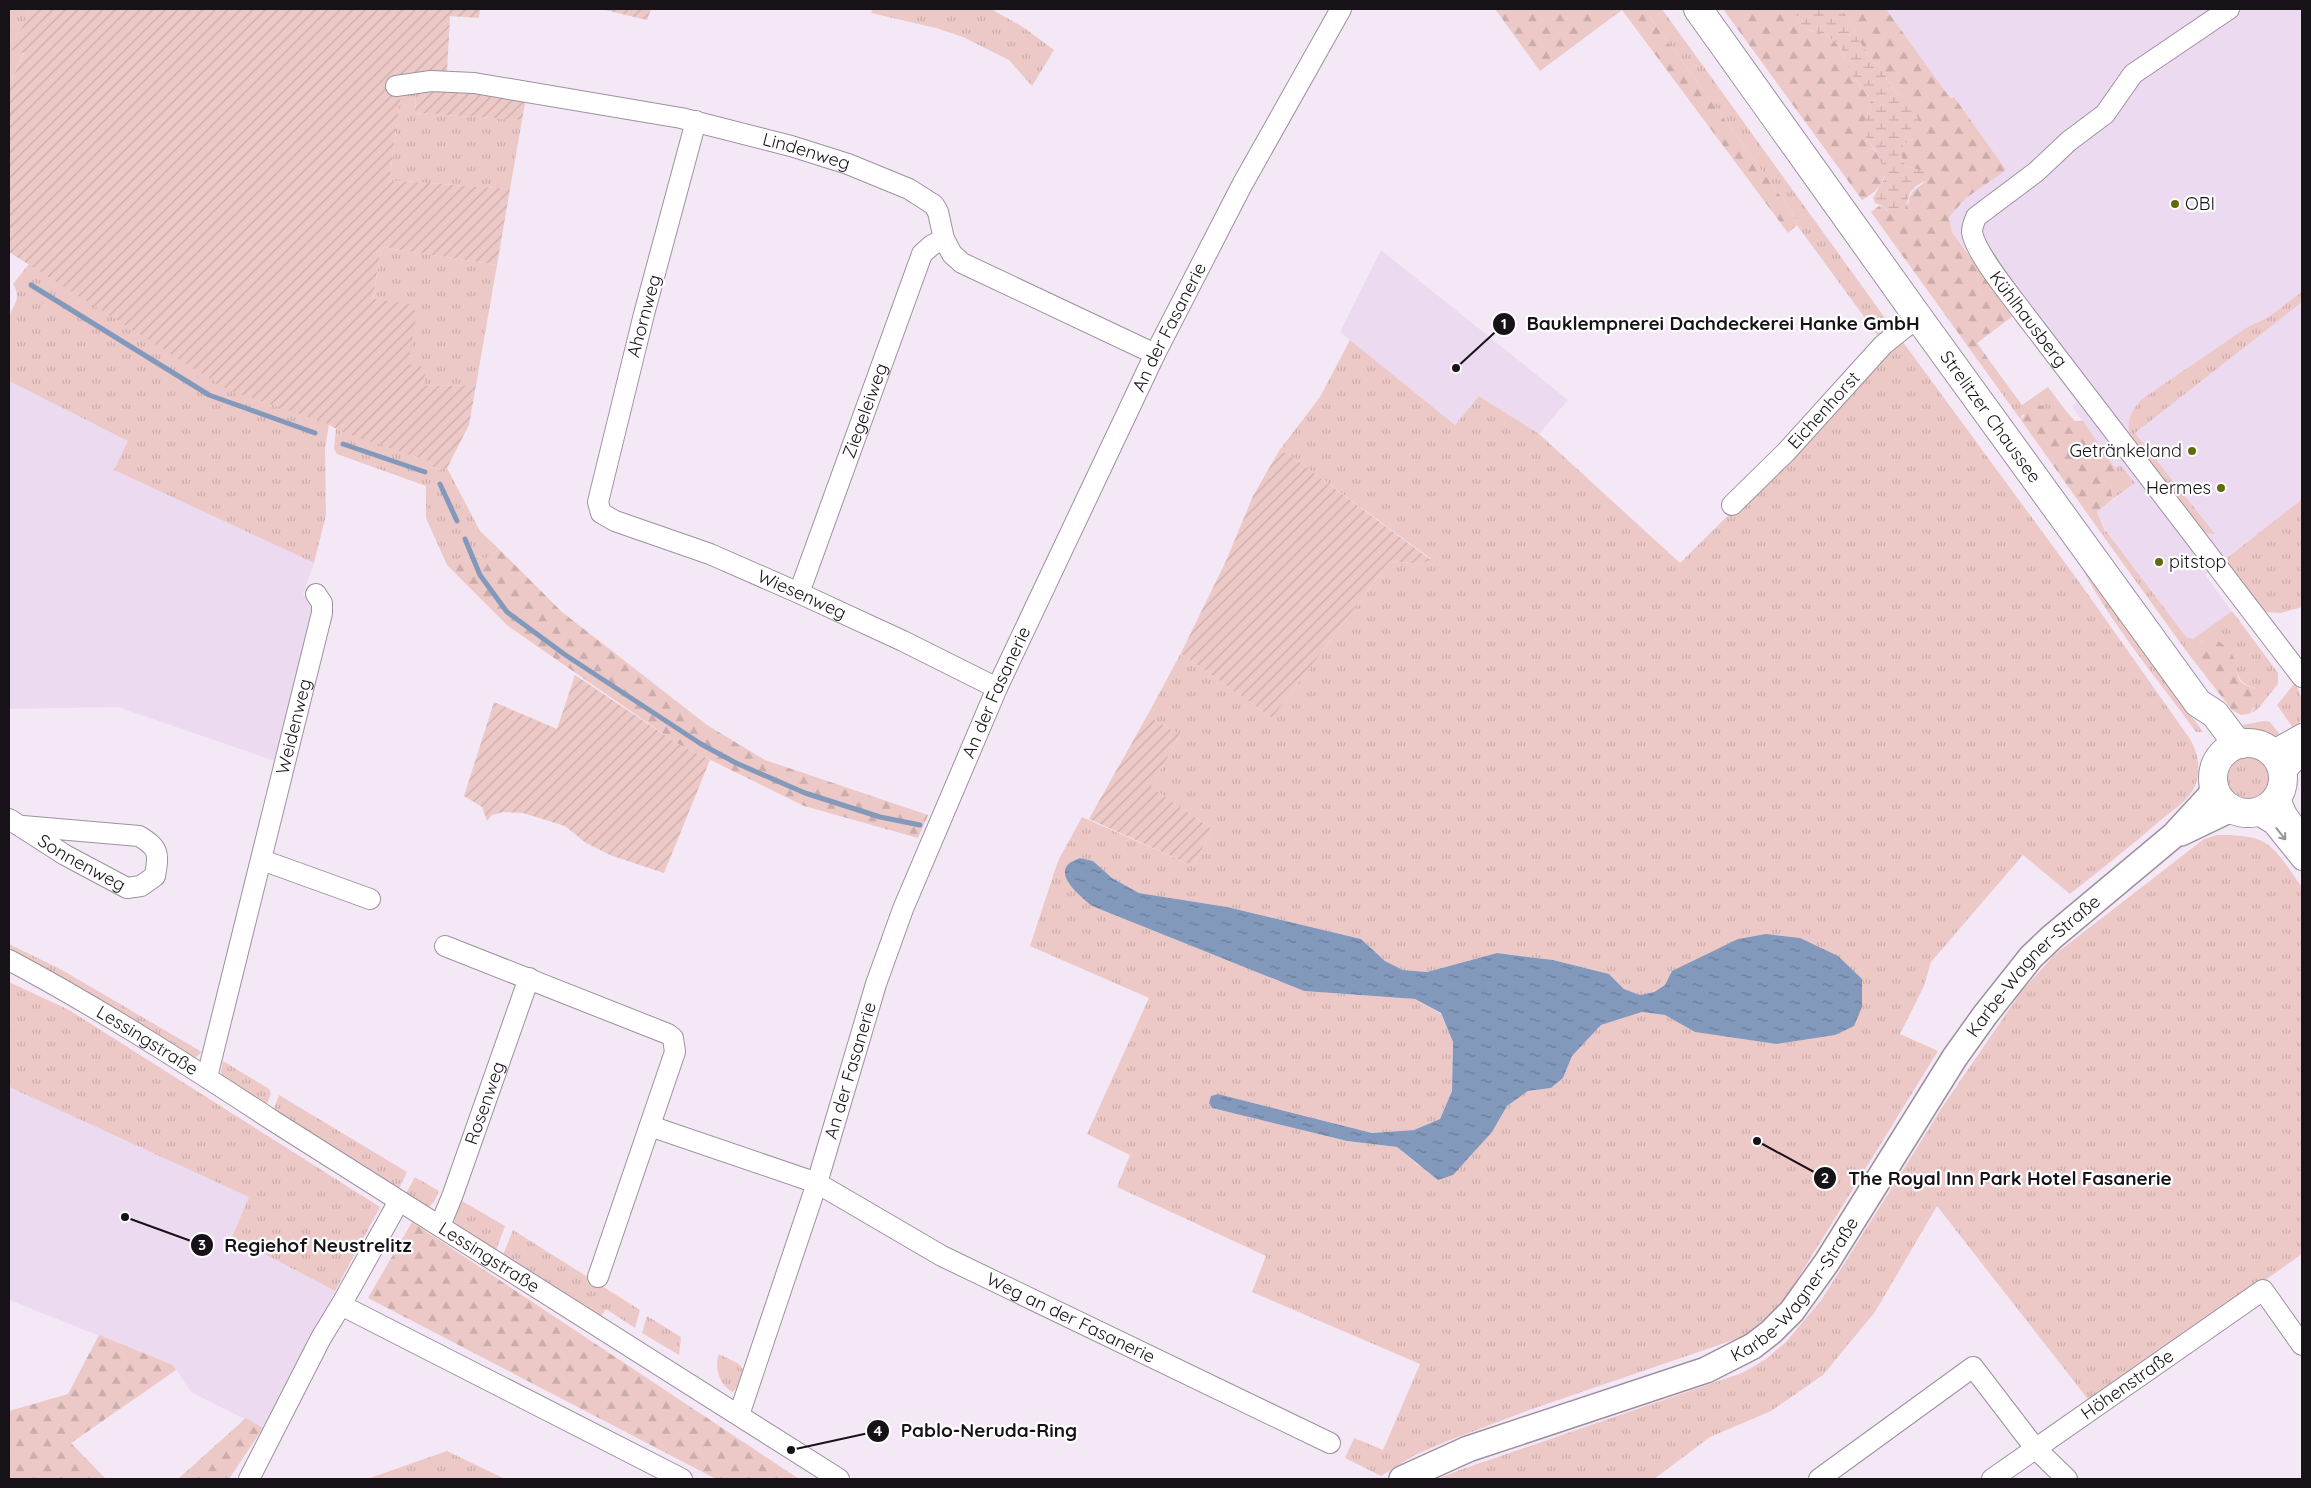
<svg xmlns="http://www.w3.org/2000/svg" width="2311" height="1488" viewBox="0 0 2311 1488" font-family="Quicksand,sans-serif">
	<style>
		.built { fill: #ecdbf0 }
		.grass { fill: url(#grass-tufts); fill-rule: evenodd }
		.forest { fill: url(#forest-firs) }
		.wetland { fill: url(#wetland-marsh) }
		.garden { fill: url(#garden-furrows) }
		.water { fill: url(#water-ripples) }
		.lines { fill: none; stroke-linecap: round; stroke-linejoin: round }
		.stream { stroke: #8399bb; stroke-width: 5 }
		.minor-casing { stroke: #9d919f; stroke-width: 22 }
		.tertiary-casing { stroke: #9d919f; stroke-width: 28 }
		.secondary-casing { stroke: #9d919f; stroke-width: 30 }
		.minor { stroke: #fff; stroke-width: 20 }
		.tertiary { stroke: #fff; stroke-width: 25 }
		.secondary { stroke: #fff; stroke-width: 28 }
		.oneway { stroke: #969497 }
		.poi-dot { fill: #636a0e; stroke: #fff; stroke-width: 2 }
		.labels { text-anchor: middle; stroke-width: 4.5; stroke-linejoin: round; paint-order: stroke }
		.street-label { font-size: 18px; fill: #161217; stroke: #fff }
		.poi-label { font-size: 18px; fill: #161217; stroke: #fff; text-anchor: start }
		.leader { fill: none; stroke: #161217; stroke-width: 2 }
		.callout-dot { fill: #161217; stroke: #fff; stroke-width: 2 }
		.mark-label { font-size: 15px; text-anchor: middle; font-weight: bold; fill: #fff }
		.callout-label { font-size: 19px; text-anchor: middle; font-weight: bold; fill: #161217; stroke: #fff; stroke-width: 4.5; stroke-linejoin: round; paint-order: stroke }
	</style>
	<defs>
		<pattern id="grass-tufts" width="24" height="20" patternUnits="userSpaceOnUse" patternTransform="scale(1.25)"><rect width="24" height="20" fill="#ecc9c7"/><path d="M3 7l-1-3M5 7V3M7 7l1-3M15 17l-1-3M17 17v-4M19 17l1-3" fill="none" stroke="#caacaa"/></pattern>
		<pattern id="forest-firs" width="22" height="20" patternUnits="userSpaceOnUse" patternTransform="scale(1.25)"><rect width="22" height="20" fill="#ecc9c7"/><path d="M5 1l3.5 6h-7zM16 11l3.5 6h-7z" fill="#caacaa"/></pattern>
		<pattern id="wetland-marsh" width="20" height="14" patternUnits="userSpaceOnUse" patternTransform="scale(1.25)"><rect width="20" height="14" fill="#ecc9c7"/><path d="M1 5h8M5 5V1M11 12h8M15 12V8" fill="none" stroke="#caacaa"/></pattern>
		<pattern id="garden-furrows" width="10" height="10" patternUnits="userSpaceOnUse" patternTransform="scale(1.25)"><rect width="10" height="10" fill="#ecc9c7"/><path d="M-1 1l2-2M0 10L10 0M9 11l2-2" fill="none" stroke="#caacaa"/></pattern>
		<pattern id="water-ripples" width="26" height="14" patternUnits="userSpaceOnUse" patternTransform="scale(1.25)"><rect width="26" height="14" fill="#8399bb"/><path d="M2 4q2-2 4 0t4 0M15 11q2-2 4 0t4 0" fill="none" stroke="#6a7b97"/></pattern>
	</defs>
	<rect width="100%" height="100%" fill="#f4e8f7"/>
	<g class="built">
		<path d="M 1886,9 L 2302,9 L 2302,499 L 2205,575 L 2232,611 L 2192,640 L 2186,637 L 2142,581 L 2106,531 L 2097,512 L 2134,484 L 2120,465 L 2115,468 L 2072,406 L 2077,402 L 1952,231 L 1949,217 L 1966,198 L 2005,170 L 1954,97 L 1950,98 Z"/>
		<path d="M 1381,250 L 1568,400 L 1539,434 L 1479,396 L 1455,425 L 1340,332 Z"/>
		<path d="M 9,381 L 129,441 L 114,470 L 314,563 L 303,594 L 315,606 L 278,762 L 118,707 L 9,709 Z"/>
		<path d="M 9,1087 L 250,1197 L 232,1237 L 335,1291 L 263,1428 L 191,1392 L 173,1365 L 9,1300 Z"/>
	</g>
	<g class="grass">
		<path d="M 9,9 L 31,9 L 12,49 L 24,52 L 9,86 Z"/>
		<path d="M 873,9 L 991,9 L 1023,27 L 1054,50 L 1032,86 L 1009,60 L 963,37 L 936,28 L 871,13 Z"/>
		<path d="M 1644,9 L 1662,9 L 1893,329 L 1881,340 L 1797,225 L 1792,212 Z"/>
		<path d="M 416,88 L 415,113 L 522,120 L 510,189 L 400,181 L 389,182 L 400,100 L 404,91 Z"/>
		<path d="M 381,247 L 497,265 L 476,385 L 424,386 L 408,364 L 373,300 Z"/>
		<path d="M 29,264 L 329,424 L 325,448 L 326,515 L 314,563 L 114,470 L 128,441 L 9,381 C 9,369 6,325 9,317 C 14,303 22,298 13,284 Z"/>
		<path d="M 2302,292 L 2302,302 L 2135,433 L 2215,534 L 2202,533 L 2130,437 C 2126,420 2131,411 2142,399 L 2246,328 L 2269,317 Z"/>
		<path d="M 1900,338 L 2082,586 L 2190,739 C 2199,754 2202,774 2193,790 C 2186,802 2173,810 2162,819 C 2132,845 2101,869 2070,894 L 2023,855 L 1931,962 L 1924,986 L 1900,1034 L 1938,1051 L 1784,1301 L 1745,1336 L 1529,1410 L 1445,1442 L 1415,1455 L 1381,1476 L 1345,1458 L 1354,1438 L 1383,1450 L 1420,1364 L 1252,1292 L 1266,1256 L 1117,1187 L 1130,1155 L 1087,1134 L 1149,998 L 1030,946 L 1058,861 L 1082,817 L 1193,866 L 1212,829 L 1151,787 L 1180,735 L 1147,716 L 1181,653 L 1272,718 L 1390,561 L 1419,564 L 1431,559 L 1287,453 L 1279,451 L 1320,397 L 1350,340 L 1455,425 L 1479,396 L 1539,434 L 1680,563 L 1789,455 ZM 1080,858 L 1093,861 L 1112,878 L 1139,893 L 1227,907 L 1361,939 L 1385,961 L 1403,970 L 1427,972 L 1497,953 L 1553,960 L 1609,974 L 1624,989 L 1640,995 L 1653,992 L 1665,985 L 1695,1032 L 1665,1015 L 1642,1012 L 1601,1025 L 1572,1056 L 1563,1078 L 1551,1088 L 1528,1091 L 1507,1106 L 1492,1132 L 1474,1150 L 1418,1165 L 1397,1147 L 1347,1141 L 1212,1108 L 1209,1103 L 1218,1094 L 1372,1133 L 1414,1130 L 1440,1119 L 1452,1091 L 1453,1042 L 1441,1014 L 1415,999 L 1304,991 L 1092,906 L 1072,861 Z"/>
		<path d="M 1989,360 L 2022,405 L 2048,387 L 2066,411 L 2051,414 L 2022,415 L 2021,420 L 1982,366 Z"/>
		<path d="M 336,429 L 428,461 L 436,470 L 447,468 L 480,531 L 499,549 L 487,558 L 463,557 L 447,565 L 426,518 L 426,486 L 337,454 L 334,449 Z"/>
		<path d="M 2120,465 L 2135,483 L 2113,499 C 2110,489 2110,484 2117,477 L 2115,468 Z"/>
		<path d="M 2302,499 L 2302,607 L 2281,613 L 2264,612 L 2230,570 L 2227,558 Z"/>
		<path d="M 2106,531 L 2186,637 L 2193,639 L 2232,611 L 2278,673 L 2278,684 L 2257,710 L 2249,714 L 2254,709 L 2255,688 C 2240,684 2237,677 2236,662 L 2202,641 L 2200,646 L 2187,652 L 2101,533 Z"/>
		<path d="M 2076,556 L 2203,732 L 2196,732 C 2155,675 2106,619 2076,556 Z"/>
		<path d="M 2295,683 C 2304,698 2306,717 2295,731 L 2277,705 Z"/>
		<path d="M 2264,721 L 2270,722 L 2283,738 C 2263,743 2251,742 2237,726 Z"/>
		<circle cx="2249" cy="778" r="21"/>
		<path d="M 2217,835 C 2272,834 2272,846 2302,887 L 2302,1254 L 2091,1403 L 1937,1206 L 1875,1312 L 1823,1375 L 1771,1411 L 1710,1437 L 1654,1479 L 1438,1479 L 1457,1471 L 1742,1373 L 1766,1359 L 1786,1342 L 1822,1299 L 1943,1106 L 2021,992 L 2054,955 L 2204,839 Z"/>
		<path d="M 9,944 L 62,970 L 202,1052 L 196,1057 L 187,1058 L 9,954 Z"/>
		<path d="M 9,982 L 69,1010 L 380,1207 L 335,1291 L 232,1237 L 249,1197 L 9,1087 Z"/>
		<path d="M 223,1061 L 269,1089 L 271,1093 L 266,1107 L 224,1079 L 221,1072 Z"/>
		<path d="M 279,1095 L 407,1172 L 399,1189 L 273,1111 Z"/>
		<path d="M 415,1177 L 439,1191 L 434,1202 L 427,1208 L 405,1195 Z"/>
		<path d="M 457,1198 L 505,1226 L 494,1256 L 455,1225 L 454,1213 Z"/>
		<path d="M 513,1230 L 640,1310 L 635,1328 L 606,1309 L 598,1321 L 501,1260 Z"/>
		<path d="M 647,1316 L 681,1337 L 679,1355 L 642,1333 Z"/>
		<path d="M 719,1354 L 739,1364 L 743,1370 L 740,1383 L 733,1392 C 719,1385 714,1367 719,1354 Z"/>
		<path d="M 447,1451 L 505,1479 L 367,1479 Z"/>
	</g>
	<g class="forest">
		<path d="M 1495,9 L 1644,9 L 1792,212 L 1797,225 L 1788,233 L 1622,10 L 1540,71 Z"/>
		<path d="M 1723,9 L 1794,9 C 1806,42 1813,24 1833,40 C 1843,48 1844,61 1850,71 C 1856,82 1871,94 1871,107 C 1871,112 1869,114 1867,117 C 1864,122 1865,131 1865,137 C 1884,162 1897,181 1862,200 Z"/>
		<path d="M 1840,9 L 1886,9 L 1950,98 L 1954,97 L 2006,170 L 1966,198 L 1949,217 L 1952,232 L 2013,316 L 1977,343 L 1989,360 L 1982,366 L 1871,212 L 1879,206 L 1883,206 L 1887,211 L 1908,204 C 1911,188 1918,189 1928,179 L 1929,175 L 1926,172 L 1905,166 L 1899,150 L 1904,144 L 1915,137 L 1907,100 L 1896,93 L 1889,84 L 1884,71 L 1874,63 L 1861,44 L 1849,18 Z"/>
		<path d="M 2037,405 L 2043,406 C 2050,418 2055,411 2066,411 L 2075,421 L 2083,421 L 2115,468 L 2118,477 C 2110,484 2110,489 2113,499 L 2097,512 L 2105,531 L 2101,533 L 2021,420 L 2029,409 Z"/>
		<path d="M 499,549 L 562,612 L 707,725 L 765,760 L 928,815 L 918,838 L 804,806 L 678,744 L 508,626 L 447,565 L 463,557 L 487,558 Z"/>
		<path d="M 2208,638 C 2221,640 2232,650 2236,663 C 2238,670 2236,676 2241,682 C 2246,687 2253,686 2258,691 L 2258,701 L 2249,714 L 2241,715 L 2232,710 L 2187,652 Z"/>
		<path d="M 412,1222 L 799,1479 L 716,1479 L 368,1298 Z"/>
		<path d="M 99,1335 L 173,1365 L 176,1370 L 71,1443 L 106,1479 L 9,1479 L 9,1411 L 68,1394 Z"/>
		<path d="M 246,1418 L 263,1428 L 229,1479 L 178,1479 Z"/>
	</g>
	<path class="wetland" d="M 1794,9 L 1840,9 L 1849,18 L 1861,44 L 1874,63 L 1884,71 L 1889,84 L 1896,93 L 1907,100 L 1919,119 L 1920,128 L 1915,137 L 1904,144 L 1900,151 L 1905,166 L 1926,172 L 1929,175 L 1929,179 L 1916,186 L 1910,193 L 1904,212 L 1892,215 L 1883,206 L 1875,203 L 1873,198 L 1884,179 L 1883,167 L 1876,151 L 1865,137 L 1862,124 L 1870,113 C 1871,108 1871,104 1869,98 C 1864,88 1855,80 1849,70 C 1844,60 1843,47 1833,40 C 1812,24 1805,41 1794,9 Z"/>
	<g class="garden">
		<path d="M 31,9 L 480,9 L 479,18 L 450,16 L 447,72 L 526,98 L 522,120 L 415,113 L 416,89 L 404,91 L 400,100 L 389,182 L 400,181 L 510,189 L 497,265 L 381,247 L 373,299 L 409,304 L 417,313 L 408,364 L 425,367 L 424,386 L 476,385 L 469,425 L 447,468 L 436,470 L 428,461 L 342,432 L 324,422 L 228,390 L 9,252 L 9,86 L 24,53 L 11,50 Z"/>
		<path d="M 601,9 L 651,9 L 647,20 Z"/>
		<path d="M 1279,451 L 1287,453 L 1431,560 L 1419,564 L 1390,561 L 1272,718 L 1181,653 L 1226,561 L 1253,496 Z"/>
		<path d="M 575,675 L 678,744 L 710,760 L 664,873 L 610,855 L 586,843 L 565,826 L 523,813 L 503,812 L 492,815 L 487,821 L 482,807 L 464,796 L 494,702 L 557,729 Z"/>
		<path d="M 1147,716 L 1180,735 L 1151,787 L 1212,829 L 1193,866 L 1089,819 Z"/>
	</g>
	<path class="water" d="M 1080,858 L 1093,861 L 1112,878 L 1139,893 L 1227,907 L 1361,939 L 1385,961 L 1403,970 L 1427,972 L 1497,953 L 1553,960 L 1609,974 L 1624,989 L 1640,995 L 1654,992 L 1665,985 L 1672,971 L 1738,939 L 1766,934 L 1800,938 L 1838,956 L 1862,979 L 1862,1007 L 1854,1026 L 1835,1035 L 1777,1044 L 1695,1032 L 1665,1015 L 1642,1012 L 1601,1025 L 1572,1056 L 1563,1078 L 1551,1088 L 1528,1091 L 1507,1106 L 1492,1132 L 1453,1175 L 1438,1180 L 1397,1147 L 1347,1141 L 1212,1108 L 1209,1103 L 1211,1096 L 1218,1094 L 1372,1133 L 1414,1130 L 1440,1119 L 1452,1091 L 1453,1042 L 1441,1013 L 1415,999 L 1304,991 L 1092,906 C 1078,894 1046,869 1080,858 Z"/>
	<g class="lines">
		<g class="stream">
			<path d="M 31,285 L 209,395 L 315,433"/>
			<path d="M 343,444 L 425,472"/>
			<path d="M 440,484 L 457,521"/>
			<path d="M 465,539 L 480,575 L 507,612 L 564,654 L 701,744 L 736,763 L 805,793 L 880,817 L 920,825"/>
		</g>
		<defs>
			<g id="minor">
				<path id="s1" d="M 2229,9 L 2133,74 L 2105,114 L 2069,141 L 2036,172 L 1976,217 C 1974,223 1972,226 1972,232 C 1975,253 2012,297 2025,315 L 2302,677"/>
				<path id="s2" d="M 396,86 L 431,81 L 474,83 L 681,118 L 791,146 L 848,164 L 909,189 L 934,205 L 938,212 L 944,239 L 952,254 L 962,263 L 1155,354"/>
				<path id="s3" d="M 696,121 L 644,314 L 598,502 L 601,513 L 615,521 L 710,554 L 799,593 L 903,641 L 997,688"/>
				<path id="s4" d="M 1732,505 L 1786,452 L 1883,345 L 1918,317"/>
				<path id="s5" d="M 799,593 L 922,254 L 932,245 L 944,239"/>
				<path d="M 2269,750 L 2277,748 L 2302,734"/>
				<path d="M 2283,774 L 2302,754"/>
				<path d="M 2279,796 L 2286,813 L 2302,836"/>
				<path d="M 2255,813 L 2273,824 L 2302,860"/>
				<path id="s6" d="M 9,819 L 65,855 L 127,888 L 141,886 L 155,876 C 159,853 159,848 139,836 L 23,826"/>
				<path d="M 262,860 L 370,899"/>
				<path d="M 445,946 L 668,1034 L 673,1038 L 675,1052 L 598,1277"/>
				<path id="s7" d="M 9,960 C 101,1009 188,1065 275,1122 L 839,1479"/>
				<path id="s8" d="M 207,1077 L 322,613 L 322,603 L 316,594"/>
				<path id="s9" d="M 650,1126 L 817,1183 L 942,1256 L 1330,1443"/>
				<path id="s10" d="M 440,1226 L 453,1194 L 529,978"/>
				<path d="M 341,1305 L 399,1201"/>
				<path id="s11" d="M 739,1415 L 817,1183 L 876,984 L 903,909 L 997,688 L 1155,354 L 1242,185 L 1341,9"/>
				<path d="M 249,1479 L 321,1338 L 341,1305 L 682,1479"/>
				<path d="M 1819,1479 L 1973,1367 L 2035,1448 L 2067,1479"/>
				<path id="s12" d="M 1992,1479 L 2263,1290 L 2302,1345"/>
			</g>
			<g id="tertiary">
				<path d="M 2181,833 L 2231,809"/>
				<path id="s13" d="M 1402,1479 L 1468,1449 L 1706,1370 L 1753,1346 L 1771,1332 L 1792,1311 L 1827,1262 L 1955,1057 L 1985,1015 L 2031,957 L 2052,937 L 2174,835 L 2209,797 L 2214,788"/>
			</g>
			<g id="secondary">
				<path id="s14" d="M 1698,9 L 1918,317 L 2198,703 L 2215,714 L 2233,738 L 2241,744"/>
				<circle cx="2248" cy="778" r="35"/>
			</g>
		</defs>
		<use href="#minor" class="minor-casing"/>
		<use href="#tertiary" class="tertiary-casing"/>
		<use href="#secondary" class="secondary-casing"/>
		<use href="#minor" class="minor"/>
		<use href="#tertiary" class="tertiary"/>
		<use href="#secondary" class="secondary"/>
	</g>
	<defs><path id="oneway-shaft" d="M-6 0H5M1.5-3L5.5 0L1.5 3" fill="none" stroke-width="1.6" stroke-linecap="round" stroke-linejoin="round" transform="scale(1.25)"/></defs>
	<use class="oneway" href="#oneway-shaft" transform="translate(2281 834) rotate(51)"/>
	<g class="poi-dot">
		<circle cx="2175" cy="204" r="5"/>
		<circle cx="2192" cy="451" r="5"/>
		<circle cx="2221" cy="488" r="5"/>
		<circle cx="2159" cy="562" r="5"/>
	</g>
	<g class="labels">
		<g class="street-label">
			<text dy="6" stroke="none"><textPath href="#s2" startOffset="418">Lindenweg</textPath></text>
			<text transform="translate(644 316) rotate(-75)" y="6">Ahornweg</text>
			<text dy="6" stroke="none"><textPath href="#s1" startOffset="450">Kühlhausberg</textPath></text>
			<text dy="6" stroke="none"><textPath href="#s11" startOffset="1172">An der Fasanerie</textPath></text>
			<text dy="6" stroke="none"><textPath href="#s4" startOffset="132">Eichenhorst</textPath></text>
			<text dy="6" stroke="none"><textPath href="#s5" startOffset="194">Ziegeleiweg</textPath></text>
			<text dy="6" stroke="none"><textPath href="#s14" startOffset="502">Strelitzer Chaussee</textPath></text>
			<text dy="6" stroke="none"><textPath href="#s3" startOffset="622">Wiesenweg</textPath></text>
			<text dy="6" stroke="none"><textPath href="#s11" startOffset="768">An der Fasanerie</textPath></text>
			<text dy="6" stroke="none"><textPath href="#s8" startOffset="361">Weidenweg</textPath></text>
			<text dy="6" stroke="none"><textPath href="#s6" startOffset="85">Sonnenweg</textPath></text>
			<text dy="6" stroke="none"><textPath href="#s13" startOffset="851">Karbe-Wagner-Straße</textPath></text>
			<text dy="6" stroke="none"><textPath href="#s7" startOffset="160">Lessingstraße</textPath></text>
			<text dy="6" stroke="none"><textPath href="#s11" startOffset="362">An der Fasanerie</textPath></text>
			<text dy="6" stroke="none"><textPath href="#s10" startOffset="131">Rosenweg</textPath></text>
			<text dy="6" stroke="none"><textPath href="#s7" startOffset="565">Lessingstraße</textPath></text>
			<text dy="6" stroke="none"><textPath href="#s13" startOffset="446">Karbe-Wagner-Straße</textPath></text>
			<text dy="6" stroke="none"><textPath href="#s9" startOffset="464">Weg an der Fasanerie</textPath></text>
			<text dy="6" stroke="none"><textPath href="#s12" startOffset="165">Höhenstraße</textPath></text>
		</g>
		<g class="poi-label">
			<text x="2185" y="210">OBI</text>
			<text x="2182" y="457" text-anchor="end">Getränkeland</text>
			<text x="2211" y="494" text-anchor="end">Hermes</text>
			<text x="2169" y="568">pitstop</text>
		</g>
	</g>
	<path class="leader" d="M1456 368L1504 324M1757 1141L1825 1178M125 1217L202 1245M791 1450L878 1431"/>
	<g class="callout-dot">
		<circle cx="1456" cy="368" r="5"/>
		<circle cx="1757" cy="1141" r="5"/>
		<circle cx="125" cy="1217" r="5"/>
		<circle cx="791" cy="1450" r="5"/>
		<circle cx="1504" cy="324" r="12"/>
		<circle cx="1825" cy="1178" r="12"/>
		<circle cx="202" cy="1245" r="12"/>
		<circle cx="878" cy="1431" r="12"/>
	</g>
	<g class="mark-label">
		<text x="1504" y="329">1</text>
		<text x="1825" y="1183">2</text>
		<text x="202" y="1250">3</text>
		<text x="878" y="1436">4</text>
	</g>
	<g class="callout-label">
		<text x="1723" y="330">Bauklempnerei Dachdeckerei Hanke GmbH</text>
		<text x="2010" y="1185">The Royal Inn Park Hotel Fasanerie</text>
		<text x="318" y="1252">Regiehof Neustrelitz</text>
		<text x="989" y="1437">Pablo-Neruda-Ring</text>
	</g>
	<rect width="2311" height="1488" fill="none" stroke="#161217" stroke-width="20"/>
</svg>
